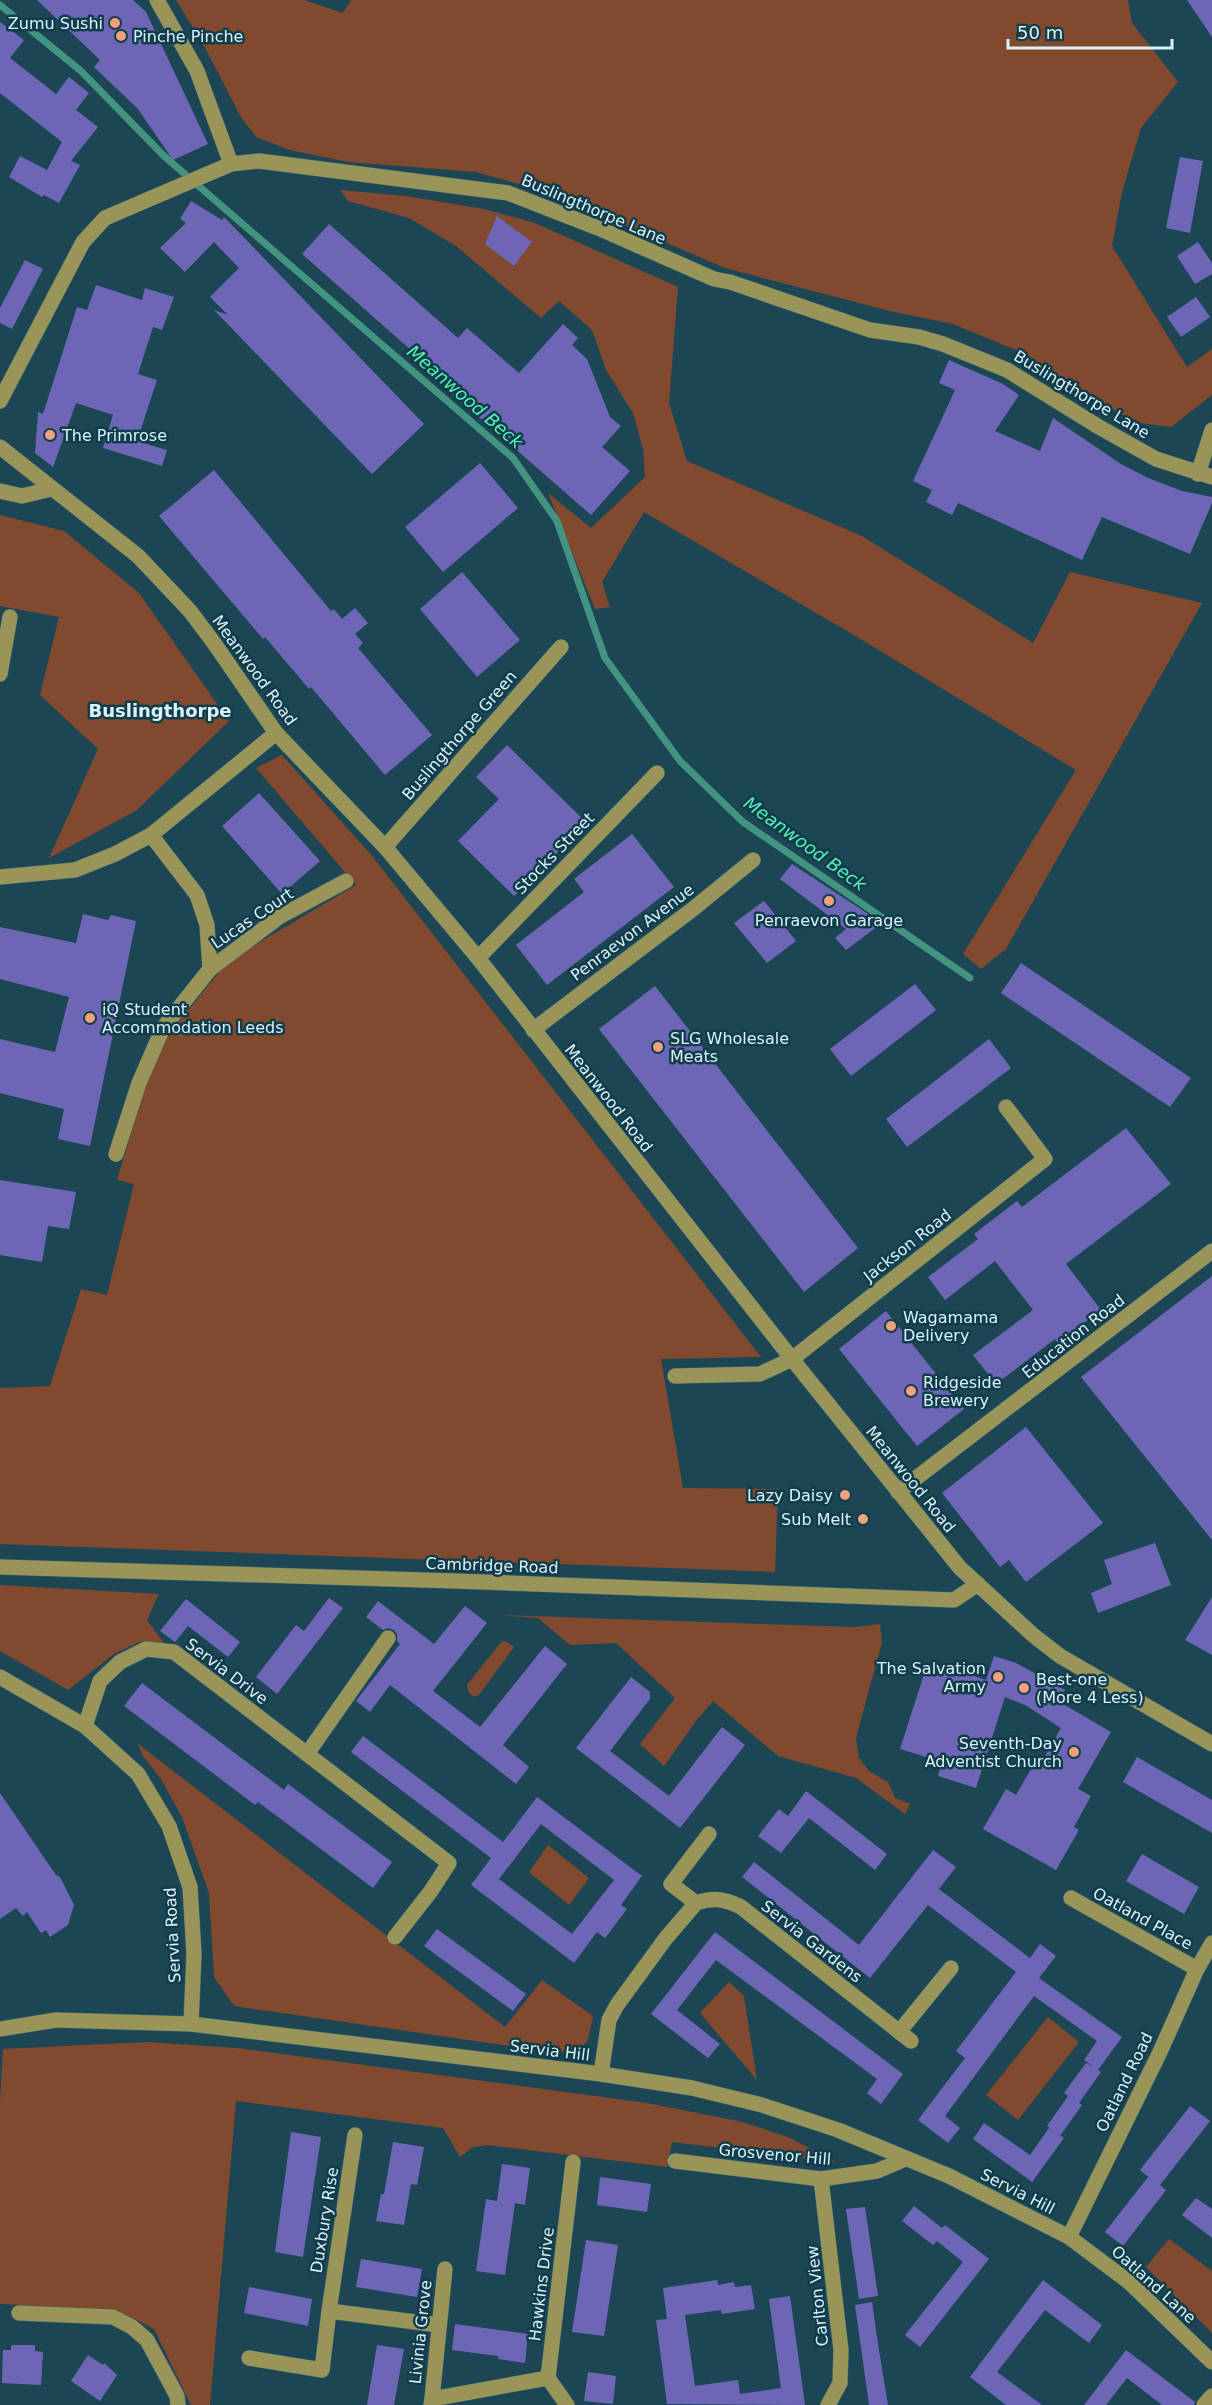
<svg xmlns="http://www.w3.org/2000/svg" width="1212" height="2405" viewBox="0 0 1212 2405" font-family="'DejaVu Sans',sans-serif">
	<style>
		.green { fill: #81492e }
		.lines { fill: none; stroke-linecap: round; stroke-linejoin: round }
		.stream { stroke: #429480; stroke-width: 7 }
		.building { fill: #6d66b7; fill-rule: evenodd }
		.minor-casing { stroke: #3f6573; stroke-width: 16 }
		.minor { stroke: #999558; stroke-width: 15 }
		.poi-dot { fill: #f1a17d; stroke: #113c4a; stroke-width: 2 }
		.labels { text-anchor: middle; stroke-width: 5; stroke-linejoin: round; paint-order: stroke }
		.poi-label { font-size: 16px; fill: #dcf2fb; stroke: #113c4a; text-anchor: start }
		.street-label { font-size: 16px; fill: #dcf2fb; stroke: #113c4a }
		.water-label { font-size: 18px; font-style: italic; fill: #55f1b8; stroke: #113c4a }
		.neighbourhood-label { font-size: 18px; font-weight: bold; fill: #dcf2fb; stroke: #113c4a }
	</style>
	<rect width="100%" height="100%" fill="#1d4655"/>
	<g class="green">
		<path d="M 176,0 L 304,0 L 343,13 L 351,0 L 1128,0 L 1132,23 L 1178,82 L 1141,128 L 1122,192 L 1112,246 L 1187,367 L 1212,349 L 1212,395 L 1171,427 L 1140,423 L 1115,411 L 1016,350 L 953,324 L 894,312 L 725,268 L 548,192 L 476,172 L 348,162 L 290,150 L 256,137 L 241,117 L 203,44 Z"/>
		<path d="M 340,190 L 406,196 L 484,209 L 535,223 L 678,287 L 669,403 L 687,461 L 862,536 L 1033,643 L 1070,572 L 1202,603 L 1006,949 L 981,969 L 963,954 L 1076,770 L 864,641 L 644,512 L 602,582 L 610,607 L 595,609 L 548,493 L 591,528 L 645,477 L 643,449 L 633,413 L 606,370 L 592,330 L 559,301 L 541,318 L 456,246 L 409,218 L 348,201 Z"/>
		<path d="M 0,515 L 64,531 L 139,593 L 229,721 L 137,810 L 49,858 L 98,749 L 40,695 L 59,617 L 0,606 Z"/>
		<path d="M 282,755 L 373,857 L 761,1357 L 661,1359 L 683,1488 L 778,1489 L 775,1572 L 0,1544 L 0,1388 L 50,1386 L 81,1289 L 107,1295 L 134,1184 L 117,1180 L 144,1090 L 168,1035 L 228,961 L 356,885 L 256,768 Z"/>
		<path d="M 0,1585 L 159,1594 L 147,1620 L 164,1643 L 139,1642 L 114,1654 L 68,1690 L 0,1651 Z"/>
		<path d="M 498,1615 L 854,1627 L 880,1624 L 882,1642 L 856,1738 L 859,1758 L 869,1771 L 888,1782 L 895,1798 L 910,1804 L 905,1814 L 856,1778 L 778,1756 L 713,1701 L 696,1721 L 664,1766 L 640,1744 L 675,1698 L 616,1643 L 570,1645 L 538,1618 Z"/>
		<path d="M 505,1641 L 514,1647 L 479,1695 L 473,1697 L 468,1691 L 467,1685 L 501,1642 Z"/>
		<path d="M 137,1743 L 505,2027 L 542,1980 L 593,2016 L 588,2040 L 576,2053 L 517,2047 L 234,2006 L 214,1977 L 209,1893 L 182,1817 L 161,1779 L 143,1756 Z"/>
		<path d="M 548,1845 L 589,1878 L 569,1905 L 529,1872 Z"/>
		<path d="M 729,1982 L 744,1996 L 757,2080 L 700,2013 Z"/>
		<path d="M 1048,2017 L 1079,2042 L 1018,2120 L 986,2095 Z"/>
		<path d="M 147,2042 L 237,2048 L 647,2103 L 743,2122 L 788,2137 L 836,2162 L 672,2142 L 667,2167 L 487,2145 L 473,2147 L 460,2157 L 443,2128 L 236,2101 L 210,2405 L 191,2405 L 154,2329 L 117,2310 L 0,2304 L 0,2101 L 3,2049 Z"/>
		<path d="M 1169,2239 L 1212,2271 L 1212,2333 L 1146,2267 Z"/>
	</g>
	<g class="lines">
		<path class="stream" d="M 0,5 L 81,71 L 164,156 L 513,458 L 557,521 L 605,658 L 680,761 L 743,822 L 970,978"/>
	</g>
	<g class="building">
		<path d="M 37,0 L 133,0 L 146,12 L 208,144 L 173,160 L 138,109 L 94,67 L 100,60 Z"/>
		<path d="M 1187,0 L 1212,0 L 1212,37 Z"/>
		<path d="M 0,22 L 24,40 L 10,58 L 56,94 L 69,77 L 89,93 L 76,110 L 98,127 L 71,161 L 80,165 L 59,203 L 44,195 L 42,197 L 9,177 L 20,156 L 47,170 L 62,142 L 0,93 Z"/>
		<path d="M 1180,157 L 1203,161 L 1190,233 L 1166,228 Z"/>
		<path d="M 191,201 L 222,220 L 224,217 L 424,424 L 372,474 L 214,310 L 228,315 L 210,297 L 239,268 L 214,242 L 185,272 L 160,248 L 186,223 L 180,219 Z"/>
		<path d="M 497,216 L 532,242 L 514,266 L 485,244 Z"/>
		<path d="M 329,224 L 458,338 L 467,328 L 519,373 L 563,324 L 578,338 L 572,345 L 587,359 L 610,417 L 621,426 L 602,447 L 630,471 L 591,515 L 416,362 L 420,358 L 302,254 Z"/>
		<path d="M 1198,242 L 1212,263 L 1212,274 L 1195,284 L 1177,256 Z"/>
		<path d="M 25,260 L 43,269 L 12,329 L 0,323 L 0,308 Z"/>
		<path d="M 96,285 L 142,300 L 145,288 L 174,297 L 162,330 L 153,327 L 138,374 L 157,380 L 137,441 L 167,450 L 162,466 L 103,448 L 113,415 L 76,403 L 53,467 L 35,453 L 38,412 L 43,414 L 77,307 L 87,310 Z"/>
		<path d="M 1196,297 L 1210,317 L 1181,337 L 1167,317 Z"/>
		<path d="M 949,360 L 1003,384 L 1019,395 L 995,431 L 1040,451 L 1053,418 L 1121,464 L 1148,478 L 1182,491 L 1212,497 L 1212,503 L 1190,554 L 1102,517 L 1082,560 L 958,503 L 952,515 L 926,502 L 932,490 L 913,481 L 955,390 L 939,383 Z"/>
		<path d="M 480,463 L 518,508 L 443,572 L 405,527 Z"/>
		<path d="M 214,470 L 331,611 L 334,609 L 342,619 L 355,608 L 368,623 L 355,634 L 363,643 L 358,648 L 432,735 L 385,775 L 311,687 L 309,689 L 265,637 L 263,639 L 159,516 Z"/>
		<path d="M 462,572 L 520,640 L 477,677 L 420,609 Z"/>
		<path d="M 507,745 L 587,823 L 514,896 L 458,841 L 499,799 L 476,777 Z"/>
		<path d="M 259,793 L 320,861 L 282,894 L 222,826 Z"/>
		<path d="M 632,834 L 674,887 L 547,985 L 516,945 L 584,892 L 574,879 Z"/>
		<path d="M 792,864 L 882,923 L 846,950 L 835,938 L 846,929 L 780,879 Z"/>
		<path d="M 764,901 L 796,941 L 767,963 L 734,923 Z"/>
		<path d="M 83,914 L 108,920 L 111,915 L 136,921 L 90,1146 L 58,1139 L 64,1109 L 0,1093 L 0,1039 L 55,1052 L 69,997 L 0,979 L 0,927 L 76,943 Z"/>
		<path d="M 1021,963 L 1191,1078 L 1170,1107 L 1001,993 Z"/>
		<path d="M 915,984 L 936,1010 L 851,1076 L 830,1049 Z"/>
		<path d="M 655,986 L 858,1248 L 804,1292 L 599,1029 Z"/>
		<path d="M 989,1039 L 1011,1068 L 907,1147 L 886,1119 Z"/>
		<path d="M 1126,1128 L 1171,1184 L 1066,1264 L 1101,1310 L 1058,1343 L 1055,1339 L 996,1384 L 973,1355 L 1033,1310 L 995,1261 L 945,1300 L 928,1277 L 978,1239 L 974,1234 L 1017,1201 L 1022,1207 Z"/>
		<path d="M 0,1180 L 76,1192 L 69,1229 L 48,1226 L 42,1262 L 0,1255 Z"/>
		<path d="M 1212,1276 L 1212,1540 L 1081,1377 Z"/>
		<path d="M 886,1311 L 964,1409 L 917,1446 L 839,1349 Z"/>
		<path d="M 1026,1427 L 1103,1523 L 1026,1582 L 1009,1560 L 1000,1567 L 942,1493 Z"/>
		<path d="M 1155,1543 L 1171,1585 L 1098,1613 L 1091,1593 L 1112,1584 L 1104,1560 Z"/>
		<path d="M 1212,1597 L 1212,1655 L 1185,1640 Z"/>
		<path d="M 329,1598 L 343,1608 L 277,1694 L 256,1677 L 296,1625 L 304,1631 Z"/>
		<path d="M 186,1599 L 240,1642 L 228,1657 L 188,1626 L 175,1642 L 160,1631 Z"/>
		<path d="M 378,1601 L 434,1644 L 465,1606 L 487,1623 L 433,1691 L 480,1727 L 545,1646 L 567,1664 L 503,1745 L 529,1767 L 516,1784 L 390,1685 L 370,1712 L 356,1701 L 400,1644 L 397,1641 L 397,1634 L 394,1630 L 388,1628 L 383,1630 L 366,1617 Z"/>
		<path d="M 994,1656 L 1016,1663 L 1065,1690 L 1058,1701 L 1111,1732 L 1078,1789 L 1091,1796 L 1074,1827 L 1079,1830 L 1056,1870 L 983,1829 L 1006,1789 L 1016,1795 L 1034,1764 L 1039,1767 L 1061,1728 L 1025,1705 L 1005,1697 L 976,1788 L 938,1776 L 942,1762 L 900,1749 L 927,1665 L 961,1676 L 962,1672 L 986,1680 Z"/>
		<path d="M 631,1677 L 650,1692 L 650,1699 L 610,1751 L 669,1796 L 722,1727 L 745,1745 L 680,1828 L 576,1748 Z"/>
		<path d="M 142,1683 L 284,1790 L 288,1784 L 392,1862 L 373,1888 L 258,1802 L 255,1805 L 124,1706 Z"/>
		<path d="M 363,1736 L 503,1842 L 537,1797 L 642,1876 L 621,1905 L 627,1909 L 605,1938 L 597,1932 L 574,1963 L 471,1885 L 491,1858 L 351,1752 ZM 541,1824 L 614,1880 L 572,1934 L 499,1879 Z"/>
		<path d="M 1137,1757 L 1212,1800 L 1212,1833 L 1123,1782 Z"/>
		<path d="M 806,1791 L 887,1854 L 875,1870 L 809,1818 L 781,1853 L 758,1836 L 779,1809 L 788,1816 Z"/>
		<path d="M 0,1793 L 56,1875 L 60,1877 L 74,1905 L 68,1925 L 50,1937 L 46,1930 L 41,1933 L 27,1912 L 23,1916 L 16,1908 L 0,1919 Z"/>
		<path d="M 933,1850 L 956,1867 L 939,1889 L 1030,1958 L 1040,1944 L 1056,1956 L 1039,1978 L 1122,2037 L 1098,2070 L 1101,2072 L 1079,2103 L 1082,2105 L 1060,2136 L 1047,2126 L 1068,2096 L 1071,2098 L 1064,2093 L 1086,2063 L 1094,2067 L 1084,2060 L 1097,2041 L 1034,1996 L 945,2116 L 960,2128 L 948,2143 L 918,2120 L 965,2058 L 956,2051 L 1016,1972 L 928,1905 L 870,1978 L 742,1877 L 754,1862 L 859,1945 Z"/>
		<path d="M 1142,1854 L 1199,1887 L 1184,1914 L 1126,1881 Z"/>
		<path d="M 437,1929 L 526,1994 L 513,2011 L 424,1946 Z"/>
		<path d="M 715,1932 L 903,2074 L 881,2104 L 867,2093 L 877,2079 L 716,1960 L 677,2010 L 720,2044 L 708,2058 L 651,2014 Z"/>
		<path d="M 1190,2106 L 1210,2121 L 1160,2185 L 1166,2190 L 1123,2246 L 1105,2232 L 1148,2177 L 1152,2180 L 1140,2170 Z"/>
		<path d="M 984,2123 L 1030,2155 L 1049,2128 L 1064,2138 L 1032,2182 L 973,2139 Z"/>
		<path d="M 291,2132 L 321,2137 L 303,2257 L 275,2252 Z"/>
		<path d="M 393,2142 L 424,2147 L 417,2185 L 411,2184 L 404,2225 L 376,2221 L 381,2194 L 384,2194 Z"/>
		<path d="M 502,2164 L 530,2168 L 525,2205 L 515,2203 L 505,2275 L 476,2271 L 486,2199 L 497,2201 Z"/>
		<path d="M 600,2177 L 651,2184 L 647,2212 L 597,2205 Z"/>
		<path d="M 1196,2198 L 1212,2209 L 1212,2238 L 1182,2215 Z"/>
		<path d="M 914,2206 L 942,2228 L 945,2225 L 989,2259 L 920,2347 L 905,2335 L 963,2262 L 937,2241 L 933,2245 L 902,2221 Z"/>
		<path d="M 865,2207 L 878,2296 L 859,2299 L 846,2209 Z"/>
		<path d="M 586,2240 L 618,2245 L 604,2336 L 572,2332 Z"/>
		<path d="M 361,2259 L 422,2269 L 417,2297 L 356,2287 Z"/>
		<path d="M 717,2280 L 718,2285 L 734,2282 L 735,2287 L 751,2285 L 755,2309 L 722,2314 L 721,2310 L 685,2315 L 695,2386 L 738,2380 L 740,2394 L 781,2388 L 769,2299 L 790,2296 L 805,2405 L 667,2404 L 656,2320 L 667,2319 L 663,2288 Z"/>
		<path d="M 1043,2280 L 1102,2325 L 1089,2343 L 1045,2310 L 997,2372 L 1042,2405 L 1006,2405 L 970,2377 Z"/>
		<path d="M 249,2287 L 312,2299 L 308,2326 L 244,2313 Z"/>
		<path d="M 872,2302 L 878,2344 L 888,2405 L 869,2405 L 855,2305 Z"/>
		<path d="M 455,2324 L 528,2334 L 525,2363 L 498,2359 L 498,2356 L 452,2350 Z"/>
		<path d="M 11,2345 L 35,2345 L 35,2351 L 43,2352 L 41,2385 L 2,2383 L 3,2350 L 11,2350 Z"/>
		<path d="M 377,2345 L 404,2349 L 394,2405 L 367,2405 Z"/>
		<path d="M 1126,2350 L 1195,2402 L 1194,2405 L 1162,2405 L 1127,2378 L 1106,2405 L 1084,2405 Z"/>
		<path d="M 88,2355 L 103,2365 L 104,2363 L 117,2375 L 100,2401 L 71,2381 Z"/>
		<path d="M 588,2372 L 616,2376 L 613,2404 L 584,2401 Z"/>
	</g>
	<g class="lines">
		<defs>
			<g id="minor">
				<path d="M 157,0 L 197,71 L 231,164"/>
				<path d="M 0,401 L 83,242 L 105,218 L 231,164 L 259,161 L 508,193 L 598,228 L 714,279 L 730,282 L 870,330 L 919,337 L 943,344 L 1007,370 L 1099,427 L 1156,459 L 1212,477"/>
				<path d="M 0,447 L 138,556 L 190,611 L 214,643 L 276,733 L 385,847 L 478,958 L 792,1359 L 960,1568 L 1033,1635 L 1060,1656 L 1212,1744"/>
				<path d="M 1198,474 L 1212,430"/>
				<path d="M 0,491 L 22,496 L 51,489"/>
				<path d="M 0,674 L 10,617"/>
				<path d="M 151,835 L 197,895 L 207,925 L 210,969"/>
				<path d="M 385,847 L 561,647"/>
				<path d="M 0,877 L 75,870 L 115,854 L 151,835 L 276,733"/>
				<path d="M 478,958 L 657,773"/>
				<path d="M 533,1030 L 693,909 L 753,860"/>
				<path d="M 116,1154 L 139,1083 L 163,1028 L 210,969 L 279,917 L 346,881"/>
				<path d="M 675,1376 L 760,1374 L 792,1359 L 1045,1159 L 1006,1107"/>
				<path d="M 898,1492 L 1212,1251"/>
				<path d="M 0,1567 L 455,1581 L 954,1600 L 978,1584"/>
				<path d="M 0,1677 L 85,1726 L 138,1774 L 169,1826 L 190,1887 L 194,1954 L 191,2024"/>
				<path d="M 85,1726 L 100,1681 L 120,1662 L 146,1649 L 174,1652 L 449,1863 L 431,1891 L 395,1937"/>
				<path d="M 307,1754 L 388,1638"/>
				<path d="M 1071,1898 L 1197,1969"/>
				<path d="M 696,1903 C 713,1897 725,1899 741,1907 L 911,2041"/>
				<path d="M 0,2029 L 56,2020 L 191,2024 L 601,2074 L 692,2088 L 762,2105 L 838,2130 L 949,2176 L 1069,2237 L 1129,2282 L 1212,2362"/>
				<path d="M 899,2032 L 951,1968"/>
				<path d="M 601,2074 L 609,2020 L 617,2005 L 666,1938 L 696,1903 L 671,1884 L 709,1834"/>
				<path d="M 355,2135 L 329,2311 L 439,2325"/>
				<path d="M 675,2161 L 821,2179 L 877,2171 L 905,2159"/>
				<path d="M 821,2179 L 841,2350 L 840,2383 L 828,2405"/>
				<path d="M 1069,2237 L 1160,2052 L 1197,1969 L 1212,1943"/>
				<path d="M 19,2313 L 113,2317 L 132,2327 L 147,2340 L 177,2396 L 178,2405"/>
				<path d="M 249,2358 L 322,2370 L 329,2311"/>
				<path d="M 432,2399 L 445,2269"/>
				<path d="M 431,2405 L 432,2399 L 548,2378"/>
				<path d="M 567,2405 L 548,2378 L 573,2162"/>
				<path d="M 1204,2405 L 1212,2396"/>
			</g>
		</defs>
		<use href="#minor" class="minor-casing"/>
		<use href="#minor" class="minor"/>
	</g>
	<g class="poi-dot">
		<circle cx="115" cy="23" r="6"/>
		<circle cx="121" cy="36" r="6"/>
		<circle cx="50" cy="435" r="6"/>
		<circle cx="829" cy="901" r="6"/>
		<circle cx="90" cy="1018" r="6"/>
		<circle cx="658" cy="1047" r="6"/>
		<circle cx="891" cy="1326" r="6"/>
		<circle cx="911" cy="1391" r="6"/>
		<circle cx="845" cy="1495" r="6"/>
		<circle cx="863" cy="1519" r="6"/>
		<circle cx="998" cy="1677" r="6"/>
		<circle cx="1024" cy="1688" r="6"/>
		<circle cx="1074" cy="1752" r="6"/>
	</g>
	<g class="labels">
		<g class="poi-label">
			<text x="103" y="29" text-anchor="end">Zumu Sushi</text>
			<text x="133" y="42">Pinche Pinche</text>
			<text x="62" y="441">The Primrose</text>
			<text x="829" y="926" text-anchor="middle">Penraevon Garage</text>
			<text x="102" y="1015">iQ Student<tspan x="102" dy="18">Accommodation Leeds</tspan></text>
			<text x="670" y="1044">SLG Wholesale<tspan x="670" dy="18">Meats</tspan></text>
			<text x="903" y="1323">Wagamama<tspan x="903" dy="18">Delivery</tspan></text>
			<text x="923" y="1388">Ridgeside<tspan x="923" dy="18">Brewery</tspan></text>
			<text x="833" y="1501" text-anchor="end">Lazy Daisy</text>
			<text x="851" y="1525" text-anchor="end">Sub Melt</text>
			<text x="986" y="1674" text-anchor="end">The Salvation<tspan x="986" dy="18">Army</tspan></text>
			<text x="1036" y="1685">Best-one<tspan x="1036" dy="18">(More 4 Less)</tspan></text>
			<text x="1062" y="1749" text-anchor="end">Seventh-Day<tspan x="1062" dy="18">Adventist Church</tspan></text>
		</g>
		<g class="street-label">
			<text transform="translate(594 209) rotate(23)" y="6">Buslingthorpe Lane</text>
			<text transform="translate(1082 394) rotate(31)" y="6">Buslingthorpe Lane</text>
			<text transform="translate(255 670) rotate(54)" y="6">Meanwood Road</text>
			<text transform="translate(459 735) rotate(-49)" y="6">Buslingthorpe Green</text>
			<text transform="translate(554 853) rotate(-46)" y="6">Stocks Street</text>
			<text transform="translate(252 918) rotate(-34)" y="6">Lucas Court</text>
			<text transform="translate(632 932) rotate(-37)" y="6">Penraevon Avenue</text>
			<text transform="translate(609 1098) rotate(52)" y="6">Meanwood Road</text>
			<text transform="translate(907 1245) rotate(-38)" y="6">Jackson Road</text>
			<text transform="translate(1073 1336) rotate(-38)" y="6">Education Road</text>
			<text transform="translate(911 1479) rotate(51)" y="6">Meanwood Road</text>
			<text transform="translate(492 1565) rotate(2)" y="6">Cambridge Road</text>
			<text transform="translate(227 1671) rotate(37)" y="6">Servia Drive</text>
			<text transform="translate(1143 1918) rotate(29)" y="6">Oatland Place</text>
			<text transform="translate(172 1935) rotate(-93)" y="6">Servia Road</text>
			<text transform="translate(812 1941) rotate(38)" y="6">Servia Gardens</text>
			<text transform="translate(550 2050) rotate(7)" y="6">Servia Hill</text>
			<text transform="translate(1124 2082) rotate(-64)" y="6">Oatland Road</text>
			<text transform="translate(775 2154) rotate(5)" y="6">Grosvenor Hill</text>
			<text transform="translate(1018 2191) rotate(27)" y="6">Servia Hill</text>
			<text transform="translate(324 2220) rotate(-81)" y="6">Duxbury Rise</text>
			<text transform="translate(541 2284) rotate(-83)" y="6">Hawkins Drive</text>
			<text transform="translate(1154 2284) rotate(42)" y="6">Oatland Lane</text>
			<text transform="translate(817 2296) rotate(-96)" y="6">Carlton View</text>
			<text transform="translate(420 2332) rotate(-84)" y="6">Livinia Grove</text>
		</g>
		<g class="water-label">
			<text transform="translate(465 397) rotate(41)" y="6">Meanwood Beck</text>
			<text transform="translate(805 844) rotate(36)" y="6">Meanwood Beck</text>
		</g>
		<g class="neighbourhood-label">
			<text x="160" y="717">Buslingthorpe</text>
		</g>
	</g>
	<path d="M1008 39v9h164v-9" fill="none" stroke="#dcf2fb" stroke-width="3"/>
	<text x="1017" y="39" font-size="18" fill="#dcf2fb" stroke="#113c4a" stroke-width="4.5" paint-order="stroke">50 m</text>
</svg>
